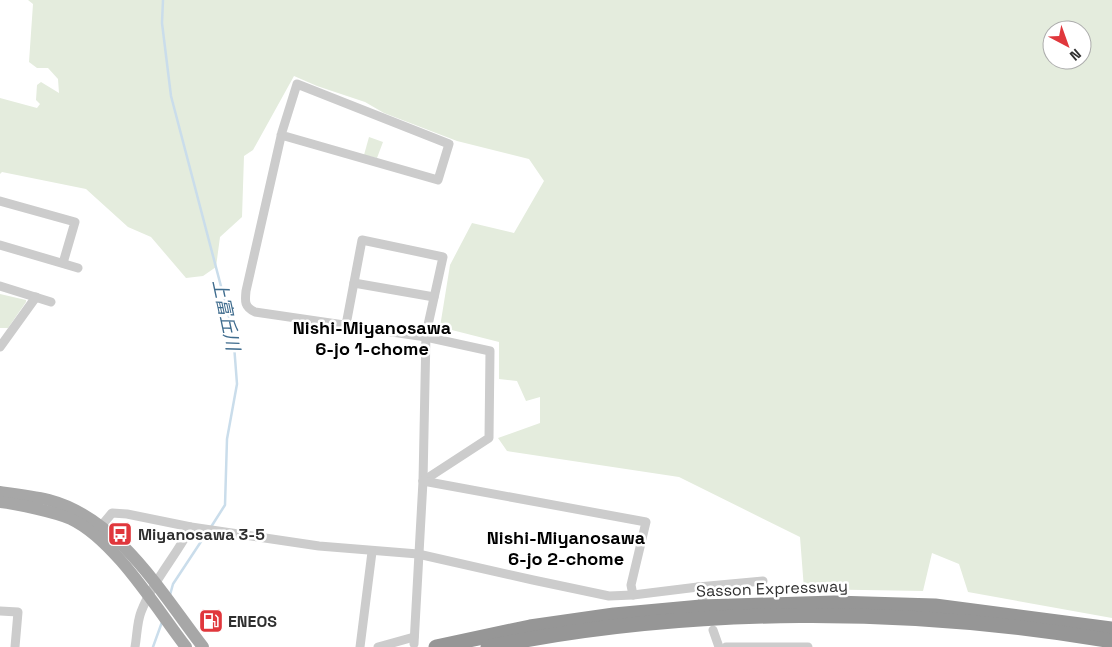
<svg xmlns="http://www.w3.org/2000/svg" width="1112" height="647" viewBox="0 0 1112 647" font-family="'Space Grotesk','Noto Sans JP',sans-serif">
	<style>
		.green { fill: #e4ecdd; fill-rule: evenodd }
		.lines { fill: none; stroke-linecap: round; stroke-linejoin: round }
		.stream { stroke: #caddeb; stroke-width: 2.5 }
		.minor { stroke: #ccc; stroke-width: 9 }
		.primary { stroke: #a7a7a7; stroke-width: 12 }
		.motorway { stroke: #969696; stroke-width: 15 }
		.labels { text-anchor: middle; stroke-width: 5; stroke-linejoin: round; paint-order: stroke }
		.poi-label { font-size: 16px; font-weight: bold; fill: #2f2f2f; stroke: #fff; text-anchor: start }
		.street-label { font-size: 16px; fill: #2f2f2f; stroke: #fff }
		.water-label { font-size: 18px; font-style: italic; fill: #3f6c8e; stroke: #fff }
		.neighbourhood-label { font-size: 18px; font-weight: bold; fill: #000; stroke: #fff }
	</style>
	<rect width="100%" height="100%" fill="#fff"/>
	<g class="green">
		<path d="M 28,0 L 1112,0 L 1112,618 L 968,592 L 959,564 L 932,553 L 923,591 L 804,589 L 800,537 L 679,477 L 507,451 L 498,438 L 540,423 L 540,397 L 526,401 L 517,381 L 499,379 L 499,342 L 440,327 L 450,265 L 472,223 L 514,233 L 544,181 L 529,159 L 457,141 L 384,113 L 365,102 L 317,86 L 294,76 L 253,150 L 244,156 L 242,217 L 220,237 L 216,267 L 203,276 L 186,278 L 151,237 L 128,227 L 86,189 L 2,172 L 0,174 L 0,98 L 37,108 L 40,104 L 36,100 L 37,85 L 41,82 L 59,93 L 58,79 L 48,68 L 37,68 L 29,62 L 33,4 ZM 1052,30 L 1082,30 L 1082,60 L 1052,60 Z"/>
		<path d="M 369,137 L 383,142 L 377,158 L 364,155 Z"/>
		<path d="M 0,294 L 26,300 L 26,302 L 8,328 L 0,328 Z"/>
	</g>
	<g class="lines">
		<g class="stream">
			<path d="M 163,0 L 162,23 L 171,96 L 233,332 L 237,384 L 227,439 L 225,505 L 211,527"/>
			<path d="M 170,595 L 173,584 L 208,531"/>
			<path d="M 153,647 L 162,622"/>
		</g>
		<g class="minor">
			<path d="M 281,135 L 438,180 L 449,144 L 297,84 L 282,132 L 246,291 C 245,301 244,307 255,312 L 426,337 L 490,351 L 489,438 L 423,481"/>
			<path d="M 0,201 L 75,222 L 63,263"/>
			<path d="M 0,245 L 78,268"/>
			<path d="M 354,283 L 434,297"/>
			<path d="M 0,286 L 51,302"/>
			<path d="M 346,325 L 362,240 L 443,257 L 426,334 L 423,481 L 414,644"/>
			<path d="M 0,347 L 36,297"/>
			<path d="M 423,481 L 646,522 L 631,585 L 633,595"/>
			<path d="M 97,531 L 112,513 L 127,514 L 191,527 L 319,546 L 418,554 L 533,580 L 609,596 L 633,595 L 698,587 L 763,581"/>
			<path d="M 698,587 L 703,599"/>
			<path d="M 0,611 L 18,612 L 15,647"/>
			<path d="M 713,630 L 719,647"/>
			<path d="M 135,647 C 137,636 137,622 141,612 C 153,581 176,556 191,527"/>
			<path d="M 360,647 L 372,552"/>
			<path d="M 378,647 L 414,637"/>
			<path d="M 726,647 L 808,647"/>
		</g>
		<g class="primary">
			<path d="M 0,492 C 16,494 33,496 49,500 C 118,518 162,594 203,647"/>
			<path d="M 0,502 C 17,504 55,512 71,519 C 115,540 156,608 186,647"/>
		</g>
		<g class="motorway">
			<path d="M 436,647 L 530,627 L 614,615 L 701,607 L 834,603 L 935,606 L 1112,629"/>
			<path d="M 488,647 C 691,606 908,606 1112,641"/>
		</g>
	</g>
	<defs>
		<symbol id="bus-square" viewBox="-11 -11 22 22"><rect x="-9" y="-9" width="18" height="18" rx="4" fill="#e0373c" stroke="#fff"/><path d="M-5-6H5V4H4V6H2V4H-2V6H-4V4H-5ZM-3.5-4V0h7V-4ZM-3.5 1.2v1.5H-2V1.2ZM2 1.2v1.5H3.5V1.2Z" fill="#fff"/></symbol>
		<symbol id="fuel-square" viewBox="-11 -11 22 22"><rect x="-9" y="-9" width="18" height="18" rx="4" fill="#e0373c" stroke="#fff"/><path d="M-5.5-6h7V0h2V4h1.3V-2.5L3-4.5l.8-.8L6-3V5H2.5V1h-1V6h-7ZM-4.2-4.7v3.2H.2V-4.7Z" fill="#fff"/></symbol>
	</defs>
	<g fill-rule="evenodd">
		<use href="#bus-square" x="106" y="520" width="28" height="28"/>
		<use href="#fuel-square" x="197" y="607" width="28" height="28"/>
	</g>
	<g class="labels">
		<g class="poi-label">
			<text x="138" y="540">Miyanosawa 3-5</text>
			<text x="228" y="627">ENEOS</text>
		</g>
		<g class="street-label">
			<text transform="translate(772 588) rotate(-2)" y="6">Sasson Expressway</text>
		</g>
		<g class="water-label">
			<text transform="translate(226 315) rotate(78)" y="6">上富丘川</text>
		</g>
		<g class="neighbourhood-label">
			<text x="372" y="334">Nishi-Miyanosawa<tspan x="372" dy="21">6-jo 1-chome</tspan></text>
			<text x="566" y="544">Nishi-Miyanosawa<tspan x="566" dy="21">6-jo 2-chome</tspan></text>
		</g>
	</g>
	<g transform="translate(1067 45) rotate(139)"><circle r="24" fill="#ffffff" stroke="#acacac"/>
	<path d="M0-4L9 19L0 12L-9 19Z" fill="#e0373c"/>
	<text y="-8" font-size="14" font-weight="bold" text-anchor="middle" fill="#2f2f2f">N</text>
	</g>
</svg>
